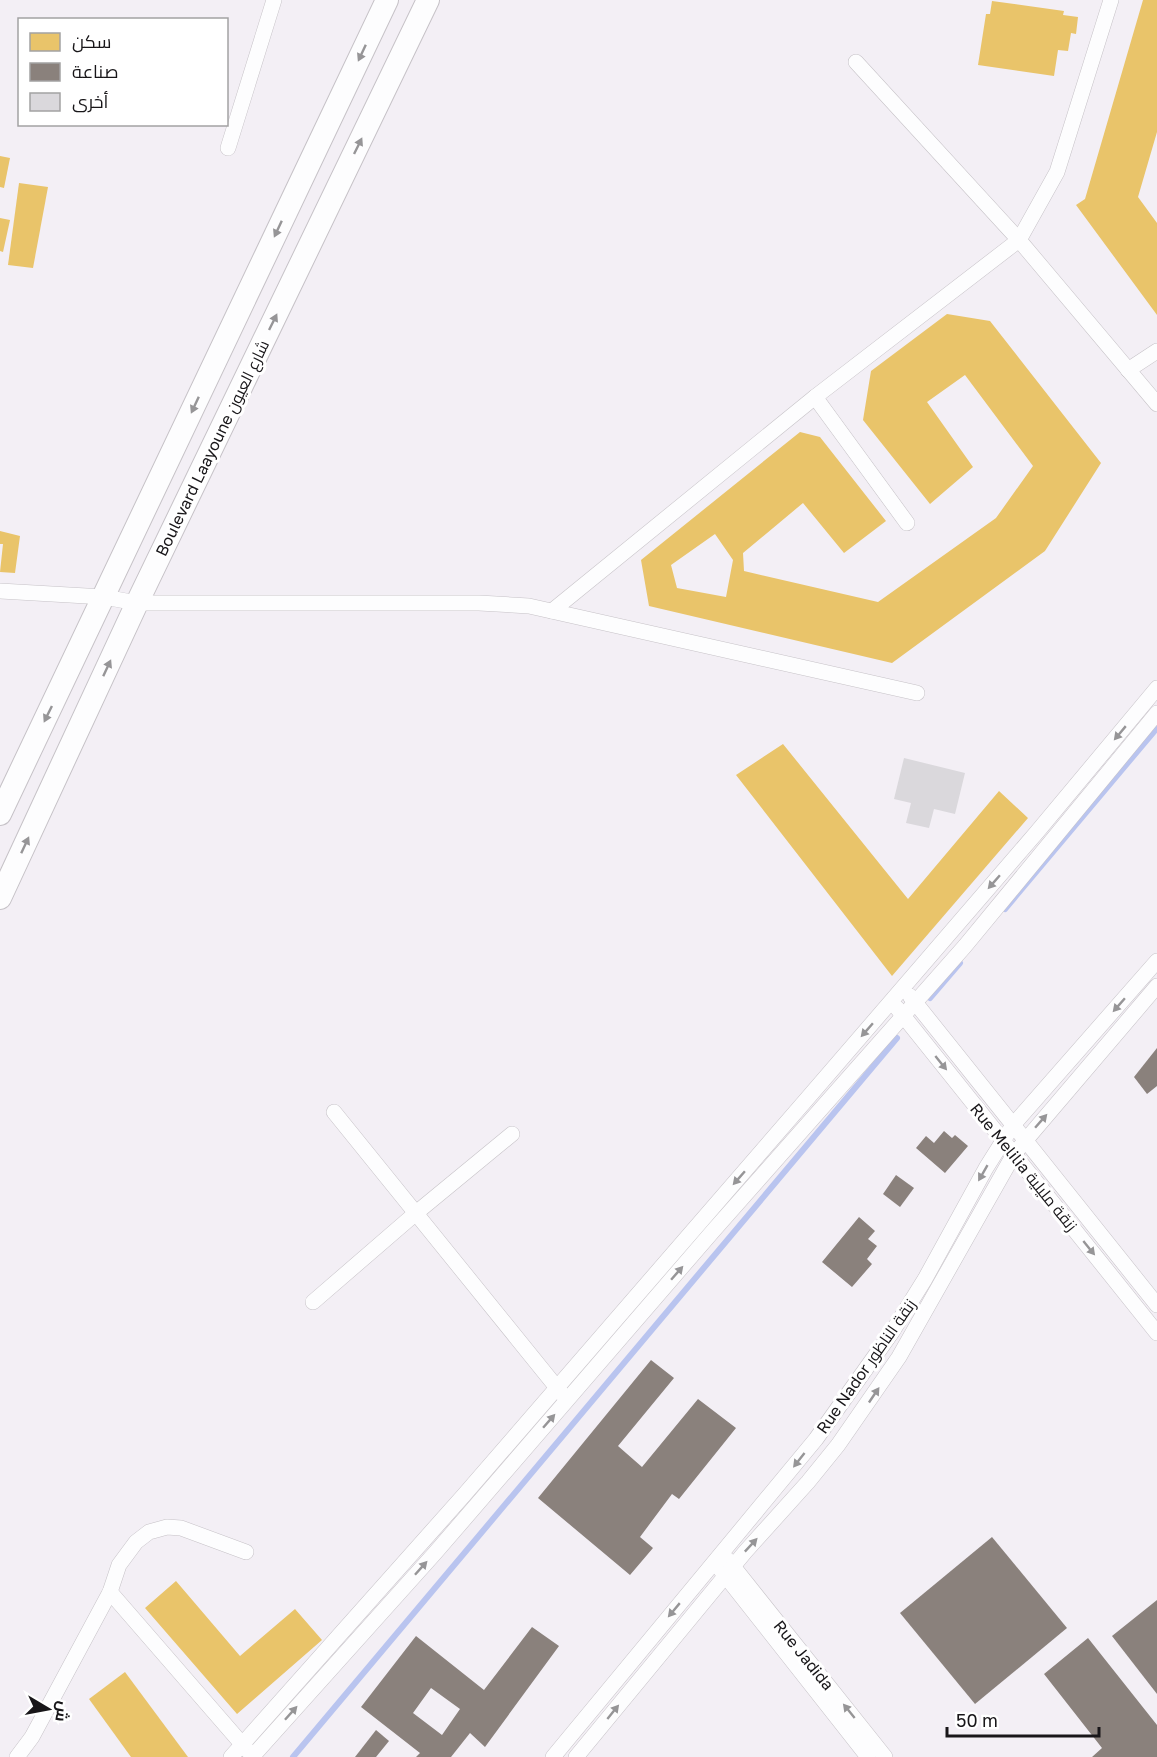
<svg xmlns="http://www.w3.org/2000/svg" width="1157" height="1757" viewBox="0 0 1157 1757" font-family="'Golos Text',Cairo,sans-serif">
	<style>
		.homes { fill: #e9c46a; fill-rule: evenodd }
		.industry { fill: #8a817c; fill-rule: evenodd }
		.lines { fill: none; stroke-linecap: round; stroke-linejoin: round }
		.stream { stroke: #b9c4ef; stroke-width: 6 }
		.building { fill: #dad8dc }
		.street-casing { stroke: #c6c2c7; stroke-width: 16 }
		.secondary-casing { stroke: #c6c2c7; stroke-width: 24 }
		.street { stroke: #fdfdfe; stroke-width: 15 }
		.secondary { stroke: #fdfdfe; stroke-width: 22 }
		.oneway { fill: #969597 }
		.labels { text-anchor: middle; stroke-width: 6; stroke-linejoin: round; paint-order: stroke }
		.street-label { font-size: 16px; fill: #181619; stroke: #fff }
	</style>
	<rect width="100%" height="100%" fill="#f3eff5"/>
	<g class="homes">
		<path d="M 1143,0 L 1157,0 L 1157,132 L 1138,197 L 1157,223 L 1157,315 L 1076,205 L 1085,199 Z"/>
		<path d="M 992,1 L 1064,11 L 1063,15 L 1078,17 L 1076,34 L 1071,33 L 1068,51 L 1058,50 L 1054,76 L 978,65 L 986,14 L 990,14 Z"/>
		<path d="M 0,156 L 10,158 L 4,188 L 0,187 Z"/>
		<path d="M 19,183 L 48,187 L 33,268 L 8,265 Z"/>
		<path d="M 0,218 L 10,220 L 3,252 L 0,251 Z"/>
		<path d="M 947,314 L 990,321 L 1101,463 L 1045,551 L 892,663 L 649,606 L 641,560 L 800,432 L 820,437 L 886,521 L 844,553 L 803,503 L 743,553 L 744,571 L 878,602 L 996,518 L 1033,466 L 965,375 L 927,402 L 973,467 L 930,504 L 863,420 L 871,371 ZM 715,534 L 733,560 L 726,597 L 677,588 L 671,565 Z"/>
		<path d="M 0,531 L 20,536 L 15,573 L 0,572 L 3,544 L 0,544 Z"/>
		<path d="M 783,744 L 908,899 L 999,791 L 1028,818 L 892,976 L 736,775 Z"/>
		<path d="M 176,1581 L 240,1656 L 295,1609 L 322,1640 L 237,1714 L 145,1608 Z"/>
		<path d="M 125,1672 L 188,1757 L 131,1757 L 89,1699 Z"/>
	</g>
	<g class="industry">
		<path d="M 1157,1048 L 1157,1086 L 1147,1094 L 1134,1077 Z"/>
		<path d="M 944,1131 L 952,1138 L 955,1135 L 968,1146 L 945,1173 L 916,1148 L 926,1136 L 934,1143 Z"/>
		<path d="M 896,1175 L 914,1188 L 900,1207 L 883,1194 Z"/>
		<path d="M 859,1217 L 875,1231 L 868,1239 L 877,1246 L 867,1259 L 872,1264 L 852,1287 L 822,1262 Z"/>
		<path d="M 651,1360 L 674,1378 L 618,1446 L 642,1467 L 698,1399 L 736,1428 L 679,1499 L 672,1494 L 640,1537 L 653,1548 L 630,1575 L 538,1498 Z"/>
		<path d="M 992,1537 L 1067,1628 L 975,1704 L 900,1613 Z"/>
		<path d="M 1157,1600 L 1157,1694 L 1112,1636 Z"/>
		<path d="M 532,1627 L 559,1646 L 485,1747 L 470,1733 L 451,1757 L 416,1757 L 420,1753 L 361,1707 L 416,1636 L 484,1690 ZM 431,1688 L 460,1709 L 442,1735 L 413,1713 Z"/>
		<path d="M 1088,1638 L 1157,1725 L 1157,1757 L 1092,1757 L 1102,1748 L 1044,1674 Z"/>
		<path d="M 376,1730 L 389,1741 L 376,1757 L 355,1757 Z"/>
	</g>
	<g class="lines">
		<g class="stream">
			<path d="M 1005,909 L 1157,728"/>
			<path d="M 930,998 L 960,963"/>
			<path d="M 293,1757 L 897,1038"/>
		</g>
	</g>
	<path class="building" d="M 904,758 L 965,773 L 955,814 L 934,809 L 929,828 L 906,823 L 911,803 L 894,799 Z"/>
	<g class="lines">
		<defs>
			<g id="street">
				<path d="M 856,62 L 1019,240 L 1157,404"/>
				<path d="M 228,148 L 274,0"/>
				<path d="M 1128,370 L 1157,351"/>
				<path d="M 815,397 L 907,523"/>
				<path d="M 0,591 L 104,597 L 137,603 L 479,603 L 529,606 L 917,693"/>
				<path d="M 552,611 L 815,397 L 1019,240 L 1057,172 L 1111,0"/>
				<path d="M 910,996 L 1157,1305"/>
				<path d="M 897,1008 L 1157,1333"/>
				<path d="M 334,1112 L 562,1394"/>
				<path d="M 313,1302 L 416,1213 L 512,1134"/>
				<path d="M 728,1560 L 885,1757"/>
				<path d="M 720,1569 L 868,1757"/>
				<path d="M 110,1592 L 248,1751"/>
				<path d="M 17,1757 L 32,1737 L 110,1592 L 119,1565 L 136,1542 L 149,1532 L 167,1527 L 181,1528 L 246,1552"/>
				<path d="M 231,1757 L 464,1495 L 806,1100 L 1037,832 L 1157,688"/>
				<path d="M 252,1757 L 435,1553 L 713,1231 L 965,946 L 1157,713"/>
				<path d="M 553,1757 L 816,1439 L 892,1332 L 925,1279 L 986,1168 L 1013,1125 L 1157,961"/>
				<path d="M 576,1757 L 745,1552 L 808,1482 L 838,1445 L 899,1357 L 1014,1154 L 1157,986"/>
			</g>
			<g id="secondary">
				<path d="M 0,814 L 387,0"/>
				<path d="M 0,898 L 137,603 L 428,0"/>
			</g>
		</defs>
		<use href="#street" class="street-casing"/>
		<use href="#secondary" class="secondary-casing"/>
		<use href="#street" class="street"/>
		<use href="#secondary" class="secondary"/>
	</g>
	<defs><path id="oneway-solid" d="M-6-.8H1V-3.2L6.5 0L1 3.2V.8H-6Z" transform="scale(1.5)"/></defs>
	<g class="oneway">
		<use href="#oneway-solid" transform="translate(362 53) rotate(115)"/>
		<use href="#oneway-solid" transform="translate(358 146) rotate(-64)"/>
		<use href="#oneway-solid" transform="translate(278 229) rotate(115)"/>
		<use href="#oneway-solid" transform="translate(273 322) rotate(-64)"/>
		<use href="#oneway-solid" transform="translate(195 405) rotate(115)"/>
		<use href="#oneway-solid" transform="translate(107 668) rotate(-65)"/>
		<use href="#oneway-solid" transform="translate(48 714) rotate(116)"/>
		<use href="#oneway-solid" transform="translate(1120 733) rotate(130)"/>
		<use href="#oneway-solid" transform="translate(25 845) rotate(-65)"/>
		<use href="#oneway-solid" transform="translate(994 882) rotate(131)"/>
		<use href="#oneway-solid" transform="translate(1119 1005) rotate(131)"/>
		<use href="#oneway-solid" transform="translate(867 1030) rotate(131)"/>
		<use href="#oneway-solid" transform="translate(941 1063) rotate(51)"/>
		<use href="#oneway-solid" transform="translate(1041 1121) rotate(-49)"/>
		<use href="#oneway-solid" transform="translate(983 1173) rotate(120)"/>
		<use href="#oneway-solid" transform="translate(739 1178) rotate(131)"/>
		<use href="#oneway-solid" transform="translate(1089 1248) rotate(51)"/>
		<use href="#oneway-solid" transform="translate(677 1273) rotate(-49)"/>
		<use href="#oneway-solid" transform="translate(874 1395) rotate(-56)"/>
		<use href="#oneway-solid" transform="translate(549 1421) rotate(-49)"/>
		<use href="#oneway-solid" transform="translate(799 1460) rotate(128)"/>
		<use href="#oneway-solid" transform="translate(751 1545) rotate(-47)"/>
		<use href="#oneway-solid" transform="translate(421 1568) rotate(-48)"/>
		<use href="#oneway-solid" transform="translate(674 1610) rotate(130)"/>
		<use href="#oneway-solid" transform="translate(849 1711) rotate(-129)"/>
		<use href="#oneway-solid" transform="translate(613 1712) rotate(-51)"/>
		<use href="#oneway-solid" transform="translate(291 1713) rotate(-48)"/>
	</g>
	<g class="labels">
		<g class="street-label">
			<text transform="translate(212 448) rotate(-64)" y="6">Boulevard Laayoune شارع العيون</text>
			<text transform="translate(1024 1167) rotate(51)" y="6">Rue Melilia زنقة مليلية</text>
			<text transform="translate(866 1366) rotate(-55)" y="6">Rue Nador زنقة الناظور</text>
			<text transform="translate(804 1655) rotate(51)" y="6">Rue Jadida</text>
		</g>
	</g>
	<rect x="18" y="18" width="210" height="108" fill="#ffffff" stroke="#a3a2a3" stroke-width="1.5"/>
	<rect x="30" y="33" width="30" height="18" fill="#e9c46a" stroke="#a3a2a3" stroke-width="1.5"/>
	<text x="72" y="48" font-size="18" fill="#181619">سكن</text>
	<rect x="30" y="63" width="30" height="18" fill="#8a817c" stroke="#a3a2a3" stroke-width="1.5"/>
	<text x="72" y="78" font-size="18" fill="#181619">صناعة</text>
	<rect x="30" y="93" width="30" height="18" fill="#dad8dc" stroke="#a3a2a3" stroke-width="1.5"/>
	<text x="72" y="108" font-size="18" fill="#181619">أخرى</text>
	<g transform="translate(48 1709) rotate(100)" stroke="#ffffff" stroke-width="4.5" paint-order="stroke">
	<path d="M0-4.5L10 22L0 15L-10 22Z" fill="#181619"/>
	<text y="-9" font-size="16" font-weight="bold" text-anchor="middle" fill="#181619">ش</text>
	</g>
	<path d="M947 1727v9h152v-9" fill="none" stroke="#181619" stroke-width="3"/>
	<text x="956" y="1727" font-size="18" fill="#181619" stroke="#ffffff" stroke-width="4.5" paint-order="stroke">50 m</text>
</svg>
